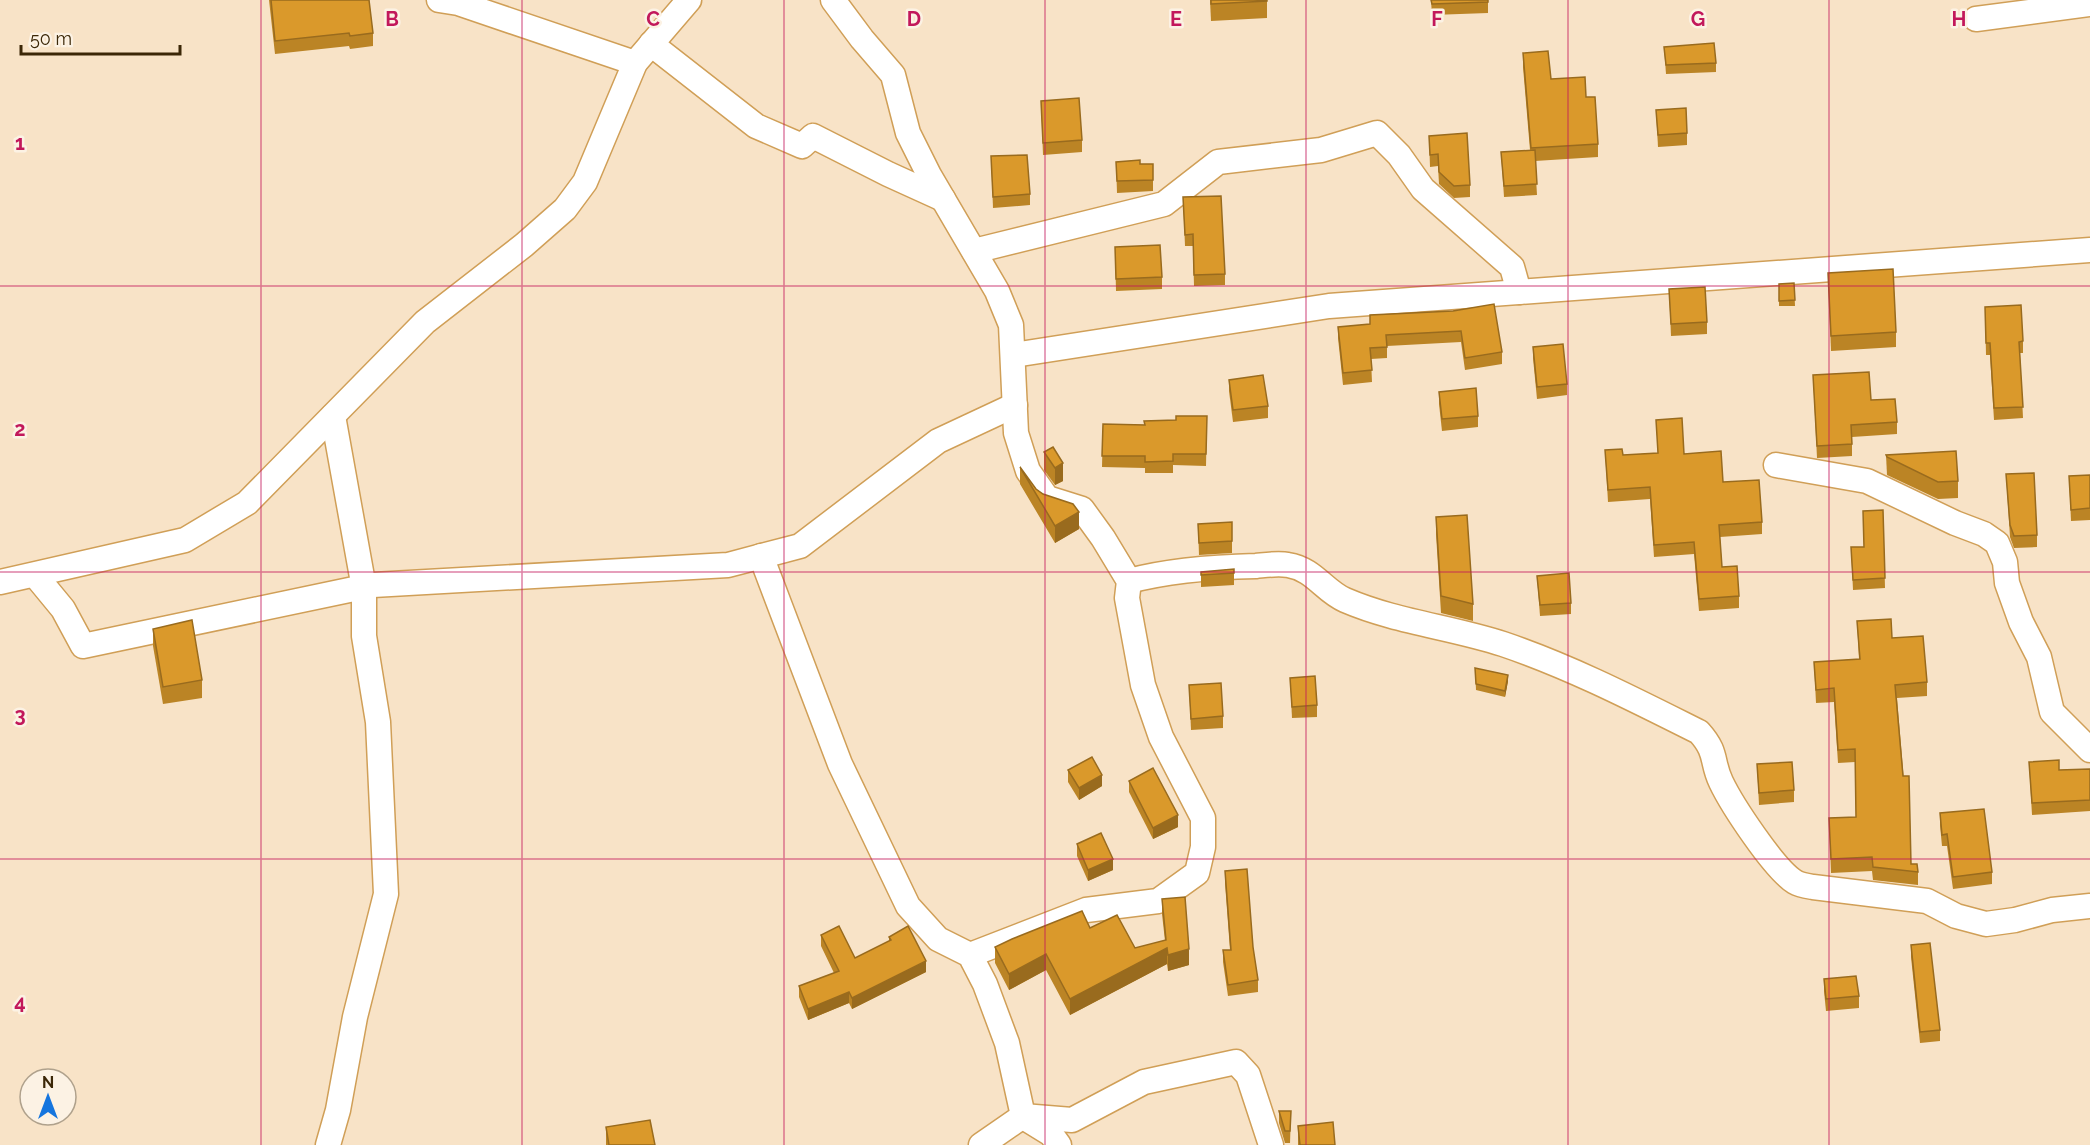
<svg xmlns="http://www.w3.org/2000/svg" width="2090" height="1145" viewBox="0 0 2090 1145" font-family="Raleway,sans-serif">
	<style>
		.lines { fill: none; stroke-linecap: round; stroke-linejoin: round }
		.minor-casing { stroke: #d09f57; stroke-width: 27 }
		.minor { stroke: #fff; stroke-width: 24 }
		.wall { fill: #bb8425 }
		.shaded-wall { fill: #996b1e }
		.building { fill: #da992b; stroke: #996b1e; stroke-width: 1.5 }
		.grid { fill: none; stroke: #c2185b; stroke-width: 1.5; stroke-opacity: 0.55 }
		.grid-label { font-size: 20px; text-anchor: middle; font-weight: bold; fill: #c2185b; stroke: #fcf2e4; stroke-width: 5; stroke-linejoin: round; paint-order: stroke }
	</style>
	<rect width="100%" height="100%" fill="#f8e3c7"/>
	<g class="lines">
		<defs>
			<g id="minor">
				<path d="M 439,0 L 458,3 L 635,63"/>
				<path d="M 833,0 L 862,39 L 893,75 L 908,133 L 929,175 L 997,291 L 1011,325 L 1016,433 L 1028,471 L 1047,498 L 1082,509 L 1103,538 L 1129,581 L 1127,598 L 1143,685 L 1161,737 L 1203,818 L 1203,847 L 1197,873 L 1158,901 L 1086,910 L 970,955"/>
				<path d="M 1976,19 L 2090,4"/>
				<path d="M 651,44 L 756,126 L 802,146 L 813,136 L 888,174 L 943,199"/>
				<path d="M 974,251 L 1164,204 L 1218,162 L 1321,150 L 1377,133 L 1399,155 L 1423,189 L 1512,267 L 1519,292"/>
				<path d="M 1014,355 L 1329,306 L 2090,250"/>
				<path d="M 1776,465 L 1867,481 L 1955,523 L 1984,534 L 1997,543 L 2005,562 L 2007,583 L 2021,622 L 2039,657 L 2052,712 L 2090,750"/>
				<path d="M 761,556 L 840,764 L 908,906 L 938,939 L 970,955 L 985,984 L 1007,1043 L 1023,1116 L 981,1145"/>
				<path d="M 35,575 L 63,609 L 83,646 L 373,585 L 728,565 L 800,546 L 938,441 L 1015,405"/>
				<path d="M 1129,581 C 1170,570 1213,567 1256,566 C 1266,565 1278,563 1288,565 C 1314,569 1324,591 1345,600 C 1396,622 1451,627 1503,644 C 1571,667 1635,700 1699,732 C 1718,753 1711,761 1721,782 C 1732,805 1774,869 1795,882 C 1800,885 1807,886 1813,887 L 1927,901 L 1956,916 L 1986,924 L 2015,920 L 2052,910 L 2090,906"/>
				<path d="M 0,582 L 185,540 L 247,503 L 425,322 L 524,245 L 565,209 L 585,182 L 635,63 L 689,0"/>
				<path d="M 1023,1116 L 1072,1120 L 1144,1082 L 1236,1062 L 1248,1075 L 1271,1145"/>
				<path d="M 1025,1118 L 1051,1134 L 1059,1145"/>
				<path d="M 328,1145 L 338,1110 L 355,1017 L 386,894 L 378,722 L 364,636 L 364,588 L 333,416"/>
			</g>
		</defs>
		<use href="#minor" class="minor-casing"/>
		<use href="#minor" class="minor"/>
	</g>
	<g class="wall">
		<path d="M 269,0 L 369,0 L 373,33 L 373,46 L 350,49 L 349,46 L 275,54 Z"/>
		<path d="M 1210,0 L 1267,0 L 1267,18 L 1211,21 Z"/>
		<path d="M 1431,0 L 1488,0 L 1488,13 L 1432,15 Z"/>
		<path d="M 1664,47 L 1716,63 L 1716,72 L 1666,74 Z"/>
		<path d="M 1523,53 L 1551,79 L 1586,97 L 1598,144 L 1598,157 L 1535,161 L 1537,195 L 1504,197 L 1501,152 L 1530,150 L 1523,67 Z"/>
		<path d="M 1041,101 L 1082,140 L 1082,152 L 1043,155 Z"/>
		<path d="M 1656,110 L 1687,133 L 1687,145 L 1658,147 Z"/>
		<path d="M 1429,136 L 1470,185 L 1470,197 L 1454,198 L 1439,184 L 1438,166 L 1430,167 Z"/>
		<path d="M 991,156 L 1030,194 L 1030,205 L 993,208 Z"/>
		<path d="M 1116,162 L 1140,164 L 1153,164 L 1153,191 L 1117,193 Z"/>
		<path d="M 1183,197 L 1225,274 L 1225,285 L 1194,286 L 1193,246 L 1185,246 Z"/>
		<path d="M 1115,247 L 1162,277 L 1162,289 L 1116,291 Z"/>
		<path d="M 1828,273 L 1896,332 L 1896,347 L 1831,351 Z"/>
		<path d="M 1794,283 L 1795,306 L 1779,306 L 1779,284 Z"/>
		<path d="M 1669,289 L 1707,322 L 1707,334 L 1671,336 Z"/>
		<path d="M 1985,307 L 2023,341 L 2023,353 L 2020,353 L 2023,418 L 1994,420 L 1990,355 L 1986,355 Z"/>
		<path d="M 1453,311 L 1502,352 L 1502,364 L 1465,370 L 1461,342 L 1387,346 L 1387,358 L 1371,359 L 1372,382 L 1343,385 L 1338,338 L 1338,327 L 1370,324 L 1370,315 Z"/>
		<path d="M 1533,347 L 1567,384 L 1567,395 L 1537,399 L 1533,358 Z"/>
		<path d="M 1813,375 L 1871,400 L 1897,422 L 1897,434 L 1852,437 L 1852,456 L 1817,458 Z"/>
		<path d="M 1229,380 L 1268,406 L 1268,418 L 1233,422 L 1229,391 Z"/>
		<path d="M 1439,392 L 1478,416 L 1478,427 L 1442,431 L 1439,404 Z"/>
		<path d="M 1207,416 L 1206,466 L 1173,465 L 1173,473 L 1145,473 L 1145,468 L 1102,467 L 1103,424 L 1145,425 L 1176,420 Z"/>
		<path d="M 1656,420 L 1684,454 L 1723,482 L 1762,522 L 1762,534 L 1720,537 L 1722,567 L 1739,596 L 1739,608 L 1699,611 L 1694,554 L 1654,557 L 1650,499 L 1608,502 L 1605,450 L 1623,455 L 1658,453 Z"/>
		<path d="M 1053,447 L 1063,481 L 1055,485 L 1044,470 L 1044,452 Z"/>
		<path d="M 1886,455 L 1958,481 L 1958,498 L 1938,499 L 1887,475 Z"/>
		<path d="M 1020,467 L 1036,489 L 1043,494 L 1079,529 L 1055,543 L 1020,484 Z"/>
		<path d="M 2006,474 L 2037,535 L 2037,547 L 2014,548 L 2010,537 Z"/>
		<path d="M 2090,475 L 2090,520 L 2071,521 L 2069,476 Z"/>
		<path d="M 1883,510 L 1885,588 L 1853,590 L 1851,547 L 1864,547 L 1863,521 Z"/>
		<path d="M 1436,517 L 1473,604 L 1473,621 L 1441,613 L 1436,534 Z"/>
		<path d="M 1198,524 L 1232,541 L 1232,553 L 1199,555 Z"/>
		<path d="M 1234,569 L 1234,585 L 1201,587 L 1201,572 Z"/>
		<path d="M 1537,576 L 1571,603 L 1571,614 L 1540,616 Z"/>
		<path d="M 1857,621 L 1892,638 L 1927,682 L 1927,696 L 1897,698 L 1911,864 L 1918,872 L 1918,885 L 1873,880 L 1872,871 L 1831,873 L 1829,818 L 1856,817 L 1855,762 L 1838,763 L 1834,702 L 1816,703 L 1814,662 L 1859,659 Z"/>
		<path d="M 153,629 L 202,680 L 202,698 L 163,704 L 153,646 Z"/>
		<path d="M 1475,668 L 1508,681 L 1505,697 L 1476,690 Z"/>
		<path d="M 1290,678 L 1317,705 L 1317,717 L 1292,718 Z"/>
		<path d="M 1189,685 L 1223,716 L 1223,728 L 1191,730 Z"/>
		<path d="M 2029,762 L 2059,770 L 2090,769 L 2090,811 L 2032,815 Z"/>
		<path d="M 1757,764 L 1794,790 L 1794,802 L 1759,805 Z"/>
		<path d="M 1068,770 L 1102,786 L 1079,800 L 1068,782 Z"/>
		<path d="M 1129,781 L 1178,827 L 1153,839 L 1129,792 Z"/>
		<path d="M 1940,813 L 1992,872 L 1992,884 L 1953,889 L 1947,846 L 1942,846 L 1940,825 Z"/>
		<path d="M 1077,844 L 1113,870 L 1088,881 L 1077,856 Z"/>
		<path d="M 1225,871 L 1253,947 L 1258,980 L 1258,992 L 1228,996 L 1223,962 L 1223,950 L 1230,950 L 1225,883 Z"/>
		<path d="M 1162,899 L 1189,965 L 1168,971 L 1167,964 L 1070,1015 L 1046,970 L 1009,990 L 995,963 L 995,947 L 1090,928 L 1135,948 L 1165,941 L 1162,914 Z"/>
		<path d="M 821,935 L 855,958 L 889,941 L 889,937 L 926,972 L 852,1009 L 849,1003 L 808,1020 L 799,997 L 799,986 L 834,973 L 821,946 Z"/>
		<path d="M 1911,945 L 1940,1030 L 1940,1041 L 1920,1043 L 1911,957 Z"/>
		<path d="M 1824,979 L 1859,996 L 1859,1008 L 1826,1011 L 1824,991 Z"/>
		<path d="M 1279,1111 L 1291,1111 L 1290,1143 L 1285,1143 L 1279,1123 Z"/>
		<path d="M 1298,1126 L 1335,1145 L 1298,1145 Z"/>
		<path d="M 606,1127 L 655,1145 L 606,1145 Z"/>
	</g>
	<g class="shaded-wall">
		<path d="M 1063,463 L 1063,481 L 1055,485 L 1055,468 Z"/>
		<path d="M 1079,512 L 1079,529 L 1055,543 L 1055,526 Z"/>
		<path d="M 1508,675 L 1508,681 L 1505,697 L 1505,691 Z"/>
		<path d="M 1102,775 L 1102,786 L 1079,800 L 1079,788 Z"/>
		<path d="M 1178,815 L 1178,827 L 1153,839 L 1153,828 Z"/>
		<path d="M 1113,859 L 1113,870 L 1088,881 L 1088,870 Z"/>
		<path d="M 1167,948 L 1167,964 L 1070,1015 L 1070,999 Z"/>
		<path d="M 1189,949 L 1189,965 L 1168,971 L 1168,955 Z"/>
		<path d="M 1046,954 L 1046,970 L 1009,990 L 1009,974 Z"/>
		<path d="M 926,961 L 926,972 L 852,1009 L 852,998 Z"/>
		<path d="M 849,992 L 849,1003 L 808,1020 L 808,1009 Z"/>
	</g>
	<g class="building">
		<path d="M 271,0 L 369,0 L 373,33 L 350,36 L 349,33 L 275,41 Z"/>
		<path d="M 1211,0 L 1267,0 L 1267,1 L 1211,4 Z"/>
		<path d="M 1431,0 L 1488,0 L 1488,2 L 1432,4 Z"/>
		<path d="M 1714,43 L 1716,63 L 1666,65 L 1664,47 Z"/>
		<path d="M 1548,51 L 1551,79 L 1585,77 L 1586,97 L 1595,97 L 1598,144 L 1531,148 L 1523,53 Z"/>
		<path d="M 1079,98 L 1082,140 L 1043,143 L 1041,101 Z"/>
		<path d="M 1686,108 L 1687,133 L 1658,135 L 1656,110 Z"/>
		<path d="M 1467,133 L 1470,185 L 1454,186 L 1439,172 L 1438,154 L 1430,155 L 1429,136 Z"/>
		<path d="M 1535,150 L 1537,184 L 1504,186 L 1501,152 Z"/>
		<path d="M 1027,155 L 1030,194 L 993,197 L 991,156 Z"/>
		<path d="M 1140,160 L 1140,164 L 1153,164 L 1153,180 L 1117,181 L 1116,162 Z"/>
		<path d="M 1221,196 L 1225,274 L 1194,275 L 1193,234 L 1185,235 L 1183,197 Z"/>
		<path d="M 1160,245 L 1162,277 L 1116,279 L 1115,247 Z"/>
		<path d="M 1893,269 L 1896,332 L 1831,336 L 1828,273 Z"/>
		<path d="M 1794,283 L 1795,300 L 1779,301 L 1779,284 Z"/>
		<path d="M 1705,287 L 1707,322 L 1671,324 L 1669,289 Z"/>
		<path d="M 1494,304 L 1502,352 L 1465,358 L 1461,331 L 1386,335 L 1387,347 L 1370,348 L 1372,370 L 1343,373 L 1338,327 L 1370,324 L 1370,315 L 1453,311 Z"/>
		<path d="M 2021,305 L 2023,341 L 2019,342 L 2023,407 L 1994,408 L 1990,343 L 1986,343 L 1985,307 Z"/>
		<path d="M 1563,344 L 1567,384 L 1537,387 L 1533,347 Z"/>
		<path d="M 1869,372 L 1871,400 L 1895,399 L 1897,422 L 1851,425 L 1852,444 L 1817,446 L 1813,375 Z"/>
		<path d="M 1263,375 L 1268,406 L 1233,410 L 1229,380 Z"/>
		<path d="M 1476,388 L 1478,416 L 1442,419 L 1439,392 Z"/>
		<path d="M 1176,416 L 1207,416 L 1206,454 L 1173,454 L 1173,461 L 1145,462 L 1145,456 L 1102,456 L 1103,424 L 1145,425 L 1144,421 L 1176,420 Z"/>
		<path d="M 1682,418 L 1684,454 L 1721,451 L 1723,482 L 1759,480 L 1762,522 L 1719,525 L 1722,567 L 1737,566 L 1739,596 L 1699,599 L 1694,542 L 1654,545 L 1650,487 L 1608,490 L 1605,450 L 1622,449 L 1623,455 L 1658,453 L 1656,420 Z"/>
		<path d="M 1053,447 L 1063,463 L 1055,468 L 1044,452 Z"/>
		<path d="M 1956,451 L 1958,481 L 1938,482 L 1887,457 L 1886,455 Z"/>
		<path d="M 1020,467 L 1036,489 L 1043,494 L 1073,504 L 1079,512 L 1055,526 Z"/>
		<path d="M 2034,473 L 2037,535 L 2014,536 L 2010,525 L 2006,474 Z"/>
		<path d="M 2090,475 L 2090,508 L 2071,510 L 2069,476 Z"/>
		<path d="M 1883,510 L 1885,578 L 1853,580 L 1851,547 L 1864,547 L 1863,511 Z"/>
		<path d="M 1467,515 L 1473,604 L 1441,596 L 1436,517 Z"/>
		<path d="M 1232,522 L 1232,541 L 1199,543 L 1198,524 Z"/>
		<path d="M 1234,569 L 1234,573 L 1201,575 L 1201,572 Z"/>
		<path d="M 1569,573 L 1571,603 L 1540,605 L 1537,576 Z"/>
		<path d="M 1891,619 L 1892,638 L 1923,636 L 1927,682 L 1895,685 L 1903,776 L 1909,776 L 1911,864 L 1917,864 L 1918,872 L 1873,867 L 1872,857 L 1831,859 L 1829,818 L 1856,817 L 1855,749 L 1838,750 L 1834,688 L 1816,690 L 1814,662 L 1860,659 L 1857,621 Z"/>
		<path d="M 192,620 L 202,680 L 163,687 L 153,629 Z"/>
		<path d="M 1475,668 L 1508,675 L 1505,691 L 1476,684 Z"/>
		<path d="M 1315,676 L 1317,705 L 1292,707 L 1290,678 Z"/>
		<path d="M 1221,683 L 1223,716 L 1191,719 L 1189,685 Z"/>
		<path d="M 1092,757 L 1102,775 L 1079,788 L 1068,770 Z"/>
		<path d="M 2059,760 L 2059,770 L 2090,769 L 2090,800 L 2032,803 L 2029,762 Z"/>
		<path d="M 1792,762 L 1794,790 L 1759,793 L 1757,764 Z"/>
		<path d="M 1153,768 L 1178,815 L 1153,828 L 1129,781 Z"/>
		<path d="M 1984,809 L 1992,872 L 1953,877 L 1947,834 L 1942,835 L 1940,813 Z"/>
		<path d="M 1101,833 L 1113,859 L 1088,870 L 1077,844 Z"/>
		<path d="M 1247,869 L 1253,947 L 1258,980 L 1228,985 L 1223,950 L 1231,950 L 1225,871 Z"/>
		<path d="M 1185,897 L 1189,949 L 1168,955 L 1167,948 L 1070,999 L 1046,954 L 1009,974 L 995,947 L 1012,939 L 1082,911 L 1090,928 L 1117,915 L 1135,948 L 1166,940 L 1162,899 Z"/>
		<path d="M 839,926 L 855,958 L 891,940 L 889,937 L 908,926 L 926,961 L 852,998 L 849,992 L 808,1009 L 799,986 L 839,971 L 821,935 Z"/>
		<path d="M 1930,943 L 1940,1030 L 1920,1032 L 1911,945 Z"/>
		<path d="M 1856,976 L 1859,996 L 1826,999 L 1824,979 Z"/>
		<path d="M 1279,1111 L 1291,1111 L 1290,1131 L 1285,1131 Z"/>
		<path d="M 650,1120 L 655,1145 L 609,1145 L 606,1127 Z"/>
		<path d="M 1333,1122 L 1335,1145 L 1300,1145 L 1298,1126 Z"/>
	</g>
	<path class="grid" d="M 261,0 L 261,1145M 522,0 L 522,1145M 784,0 L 784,1145M 1045,0 L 1045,1145M 1306,0 L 1306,1145M 1568,0 L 1568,1145M 1829,0 L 1829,1145M 0,286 L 2090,286M 0,572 L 2090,572M 0,859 L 2090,859"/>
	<g class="grid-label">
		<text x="392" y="26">B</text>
		<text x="653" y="26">C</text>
		<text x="914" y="26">D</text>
		<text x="1176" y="26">E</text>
		<text x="1437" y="26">F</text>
		<text x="1698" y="26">G</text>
		<text x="1959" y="26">H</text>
		<text x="20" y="150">1</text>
		<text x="20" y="436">2</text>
		<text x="20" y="722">3</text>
		<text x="20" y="1009">4</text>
	</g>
	<g transform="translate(48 1097)"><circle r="28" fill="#fcf2e4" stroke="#afa18c" stroke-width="1.5"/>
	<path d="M0-4.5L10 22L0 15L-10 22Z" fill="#1575de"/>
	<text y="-9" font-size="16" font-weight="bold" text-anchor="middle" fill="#3b2707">N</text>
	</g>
	<path d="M21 45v9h159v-9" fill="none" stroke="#3b2707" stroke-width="3"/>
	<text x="30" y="45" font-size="18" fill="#3b2707" stroke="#fcf2e4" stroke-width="4.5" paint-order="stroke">50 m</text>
</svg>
